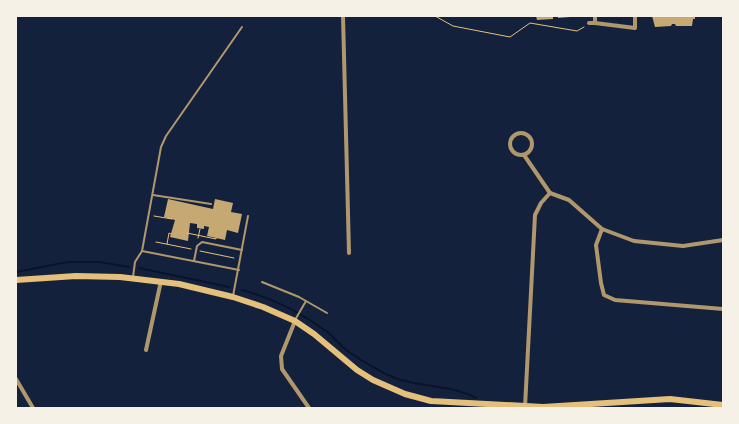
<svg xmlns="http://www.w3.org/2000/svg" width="739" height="424" viewBox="0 0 739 424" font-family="Jost,sans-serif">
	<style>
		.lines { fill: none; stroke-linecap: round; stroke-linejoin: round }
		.stream { stroke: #0b132b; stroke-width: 2 }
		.building { fill: #c6a872 }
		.path { stroke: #e5c07b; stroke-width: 1 }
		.service { stroke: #b1986c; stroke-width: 2 }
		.minor { stroke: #b1986c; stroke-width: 4 }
		.secondary { stroke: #e5c07b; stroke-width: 6 }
	</style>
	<rect width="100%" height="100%" fill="#14213d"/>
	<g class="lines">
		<g class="stream">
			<path d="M 139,268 L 229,287"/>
			<path d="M 16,272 L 68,262 L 99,262 L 129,267"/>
			<path d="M 242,290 C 273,298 300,312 326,331 C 333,336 338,343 344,348 C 357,359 373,367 388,375 C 415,388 448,383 476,398"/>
		</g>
	</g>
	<g class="building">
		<path d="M 536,16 L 553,16 L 553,19 L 537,20 Z"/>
		<path d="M 558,16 L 570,16 L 570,17 L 558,18 Z"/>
		<path d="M 652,16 L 695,16 L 695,19 L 693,19 L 692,26 L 676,26 L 675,24 L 672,24 L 671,26 L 655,27 Z"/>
		<path d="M 168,199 L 213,209 L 215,199 L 233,203 L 231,212 L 242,214 L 238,233 L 227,230 L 225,240 L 207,236 L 209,227 L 204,226 L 204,229 L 197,228 L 197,224 L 190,223 L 188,241 L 170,237 L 175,220 L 164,217 Z"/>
	</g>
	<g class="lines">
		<g class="path">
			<path d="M 435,16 L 453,26 L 510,37 L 530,23 L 577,31 L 584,27"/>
			<path d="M 154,216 L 172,219"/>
			<path d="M 187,233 L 216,239 L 216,238"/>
			<path d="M 198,238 L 200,229"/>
			<path d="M 156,242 L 191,249"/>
			<path d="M 167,244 L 169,233 L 171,234"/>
			<path d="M 200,251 L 234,258"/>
		</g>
		<g class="service">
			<path d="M 153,195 L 211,204"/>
			<path d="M 142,251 L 239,270"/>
			<path d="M 194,261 L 197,246 L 202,242 L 242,250"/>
			<path d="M 133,277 L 135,262 L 142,251 L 161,147 L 166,136 L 242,27"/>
			<path d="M 262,282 L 299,297 L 327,313"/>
			<path d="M 233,296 L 248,216"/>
			<path d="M 295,320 L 306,301"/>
		</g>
		<g class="minor">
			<path d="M 343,16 L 349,253"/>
			<path d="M 595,16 L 595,23 L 635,28 L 635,16"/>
			<path d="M 589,23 L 595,23"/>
			<circle cx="521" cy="144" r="11"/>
			<path d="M 524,155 L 550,193"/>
			<path d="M 550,193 L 569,200 L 602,229 L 634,241 L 683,246 L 723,240"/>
			<path d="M 602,229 L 596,245 L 601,283 L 604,295 L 615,300 L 723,309"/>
			<path d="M 295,321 L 281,356 L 282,369 L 309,408"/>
			<path d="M 146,350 L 161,281"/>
			<path d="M 16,379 L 33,408"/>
			<path d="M 525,407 L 535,215 L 541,203 L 550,193"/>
		</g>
		<path class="secondary" d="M 16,280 L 76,276 L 120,277 L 179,284 L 233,297 L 263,307 L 295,321 L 314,334 L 357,370 L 373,380 L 405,394 L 431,401 L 543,407 L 670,399 L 723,405"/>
	</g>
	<rect width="739" height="424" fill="none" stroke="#f6f1e7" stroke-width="34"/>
</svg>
